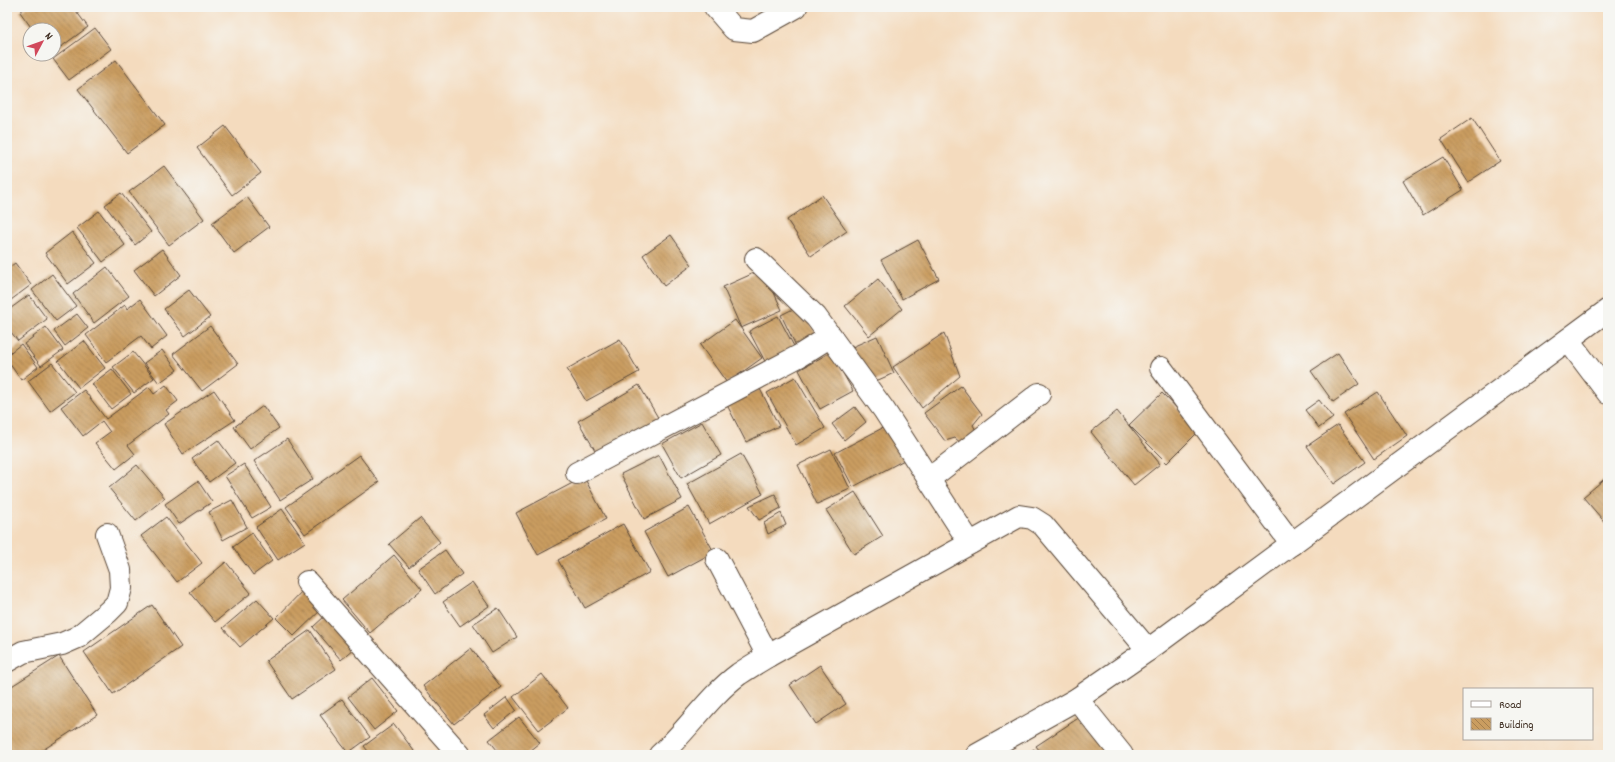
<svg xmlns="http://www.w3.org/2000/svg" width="1615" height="762" viewBox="0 0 1615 762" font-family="Dekko,sans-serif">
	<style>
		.building { fill: url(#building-back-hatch) }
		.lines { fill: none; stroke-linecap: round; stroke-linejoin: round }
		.minor-casing { stroke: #574536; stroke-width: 24 }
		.minor { stroke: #fff; stroke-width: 22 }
	</style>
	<defs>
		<pattern id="building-back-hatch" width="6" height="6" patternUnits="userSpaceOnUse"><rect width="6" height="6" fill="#ca9d60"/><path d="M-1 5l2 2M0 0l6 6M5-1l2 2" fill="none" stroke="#a5804f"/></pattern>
	</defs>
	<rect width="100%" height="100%" fill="#f6f6f2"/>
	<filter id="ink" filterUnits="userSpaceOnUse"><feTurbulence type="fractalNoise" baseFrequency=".025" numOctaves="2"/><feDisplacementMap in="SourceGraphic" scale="8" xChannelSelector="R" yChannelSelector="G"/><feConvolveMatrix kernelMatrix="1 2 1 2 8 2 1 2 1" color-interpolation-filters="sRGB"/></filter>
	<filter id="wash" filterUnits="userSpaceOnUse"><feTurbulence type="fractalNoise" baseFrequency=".012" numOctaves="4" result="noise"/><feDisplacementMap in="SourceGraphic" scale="16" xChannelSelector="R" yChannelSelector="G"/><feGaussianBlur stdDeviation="0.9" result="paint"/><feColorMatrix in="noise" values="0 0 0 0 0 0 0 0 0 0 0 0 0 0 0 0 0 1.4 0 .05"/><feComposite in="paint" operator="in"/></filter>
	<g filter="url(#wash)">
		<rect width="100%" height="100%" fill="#f4dbbe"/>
		<g id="blocks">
			<g class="building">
				<path d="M 26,7 L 73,7 L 88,27 L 54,52 L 54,30 L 33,30 L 20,12 Z"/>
				<path d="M 95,28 L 111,49 L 69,80 L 53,59 Z"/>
				<path d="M 116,60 L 165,125 L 127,153 L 78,89 Z"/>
				<path d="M 1472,118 L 1500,161 L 1468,182 L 1441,139 Z"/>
				<path d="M 225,126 L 261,173 L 232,195 L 197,148 Z"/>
				<path d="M 1443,157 L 1463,190 L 1423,215 L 1403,181 Z"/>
				<path d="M 164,166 L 204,219 L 169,245 L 129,192 Z"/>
				<path d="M 121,193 L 151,232 L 135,245 L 105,205 Z"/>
				<path d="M 822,195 L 847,231 L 811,256 L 787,220 Z"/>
				<path d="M 247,197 L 269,227 L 234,253 L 212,223 Z"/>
				<path d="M 99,211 L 125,245 L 103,262 L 77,228 Z"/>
				<path d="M 72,232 L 96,263 L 68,284 L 45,253 Z"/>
				<path d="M 671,235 L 692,265 L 664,286 L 643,255 Z"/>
				<path d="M 918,240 L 939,279 L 902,299 L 881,260 Z"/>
				<path d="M 162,249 L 181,275 L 154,296 L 134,270 Z"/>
				<path d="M 15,263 L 31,285 L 7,303 L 7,269 Z"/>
				<path d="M 107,267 L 129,296 L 94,323 L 73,294 Z"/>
				<path d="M 763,269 L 782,310 L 741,328 L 723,287 Z"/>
				<path d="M 52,274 L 76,306 L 56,321 L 32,290 Z"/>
				<path d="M 878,279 L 902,309 L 869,336 L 845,306 Z"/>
				<path d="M 189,290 L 210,317 L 185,336 L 164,309 Z"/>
				<path d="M 29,295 L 47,319 L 18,341 L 7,327 L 7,311 Z"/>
				<path d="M 140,299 L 167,336 L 151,349 L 141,336 L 106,362 L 86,335 L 125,305 L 127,309 Z"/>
				<path d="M 801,305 L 820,341 L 799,352 L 781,315 Z"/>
				<path d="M 77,314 L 88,328 L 65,346 L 54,331 Z"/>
				<path d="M 778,316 L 797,352 L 768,367 L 749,331 Z"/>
				<path d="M 735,320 L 762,358 L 727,383 L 700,345 Z"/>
				<path d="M 210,326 L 238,364 L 202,391 L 173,354 Z"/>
				<path d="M 46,327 L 63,350 L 41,366 L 24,344 Z"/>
				<path d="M 944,333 L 960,376 L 922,408 L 893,367 Z"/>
				<path d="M 877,336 L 894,373 L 867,385 L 850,348 Z"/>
				<path d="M 620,339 L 639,372 L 586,401 L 567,369 Z"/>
				<path d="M 84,341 L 105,368 L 79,388 L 58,361 Z"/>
				<path d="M 21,344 L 38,367 L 21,380 L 7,360 L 7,355 Z"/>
				<path d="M 162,350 L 177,370 L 159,383 L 144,363 Z"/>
				<path d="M 133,352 L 154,378 L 134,393 L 113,367 Z"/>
				<path d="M 831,352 L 853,391 L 820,409 L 799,370 Z"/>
				<path d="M 1338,353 L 1359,384 L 1333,402 L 1311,371 Z"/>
				<path d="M 52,363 L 75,392 L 50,411 L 28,381 Z"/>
				<path d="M 112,369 L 131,394 L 111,409 L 92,384 Z"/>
				<path d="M 795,377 L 825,428 L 796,445 L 767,393 Z"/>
				<path d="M 166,385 L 178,401 L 166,410 L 169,414 L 128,445 L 135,454 L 116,469 L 95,443 L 110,432 L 102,421 L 83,436 L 61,407 L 84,390 L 106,419 L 149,387 L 154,394 Z"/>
				<path d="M 639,385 L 660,421 L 599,457 L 578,421 Z"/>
				<path d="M 961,386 L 982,414 L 973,425 L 979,436 L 962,444 L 955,438 L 945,441 L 924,413 Z"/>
				<path d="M 760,389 L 779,426 L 746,442 L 727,405 Z"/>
				<path d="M 214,390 L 235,420 L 183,454 L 164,424 Z"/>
				<path d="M 1378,392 L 1407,436 L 1374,459 L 1344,414 Z"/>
				<path d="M 1162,393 L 1199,431 L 1167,463 L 1129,425 Z"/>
				<path d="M 1319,400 L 1333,418 L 1319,428 L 1305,410 Z"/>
				<path d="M 263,406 L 279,428 L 250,449 L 234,427 Z"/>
				<path d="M 855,407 L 866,422 L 844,440 L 832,424 Z"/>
				<path d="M 1117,411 L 1160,464 L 1134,485 L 1091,432 Z"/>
				<path d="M 702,422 L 721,455 L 681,478 L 662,444 Z"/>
				<path d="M 890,424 L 908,458 L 853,487 L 835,453 Z"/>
				<path d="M 1338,425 L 1365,462 L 1334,484 L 1307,446 Z"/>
				<path d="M 287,439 L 313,479 L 280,500 L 254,461 Z"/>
				<path d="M 218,440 L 235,463 L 209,482 L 192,459 Z"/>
				<path d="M 831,449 L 850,489 L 817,504 L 798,465 Z"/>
				<path d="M 741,454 L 763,494 L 709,524 L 687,484 Z"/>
				<path d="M 359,455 L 379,482 L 305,534 L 286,507 Z"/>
				<path d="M 659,455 L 682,499 L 644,519 L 621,474 Z"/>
				<path d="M 244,464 L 271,507 L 252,518 L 225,476 Z"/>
				<path d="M 137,465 L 165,498 L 136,521 L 109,488 Z"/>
				<path d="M 1608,476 L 1608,526 L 1583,497 Z"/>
				<path d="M 584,477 L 606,519 L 538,555 L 516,513 Z"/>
				<path d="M 198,481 L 212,502 L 179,524 L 165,504 Z"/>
				<path d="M 855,492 L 883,536 L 854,554 L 826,510 Z"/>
				<path d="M 775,494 L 781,508 L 759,520 L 749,506 Z"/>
				<path d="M 232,500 L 247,527 L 223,540 L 209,512 Z"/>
				<path d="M 689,507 L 714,552 L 668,577 L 644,532 Z"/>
				<path d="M 282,509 L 305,542 L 278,560 L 256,527 Z"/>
				<path d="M 781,513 L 786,525 L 768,534 L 764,523 Z"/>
				<path d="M 166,517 L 202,563 L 177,582 L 141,536 Z"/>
				<path d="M 420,518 L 440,542 L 409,567 L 389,544 Z"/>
				<path d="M 623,524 L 650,572 L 585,608 L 558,560 Z"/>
				<path d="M 252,533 L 272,561 L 253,575 L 233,547 Z"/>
				<path d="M 445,550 L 462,574 L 435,594 L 418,569 Z"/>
				<path d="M 394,555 L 422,589 L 370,633 L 342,600 Z"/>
				<path d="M 226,562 L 251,593 L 215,622 L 190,592 Z"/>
				<path d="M 472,582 L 489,606 L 460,626 L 443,602 Z"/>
				<path d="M 307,586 L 326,605 L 294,636 L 276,618 Z"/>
				<path d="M 257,599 L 274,618 L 240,647 L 223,628 Z"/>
				<path d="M 152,605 L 181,647 L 113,694 L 84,652 Z"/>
				<path d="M 498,608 L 517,637 L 492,653 L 473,624 Z"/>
				<path d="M 325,616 L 355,648 L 341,660 L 313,627 Z"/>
				<path d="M 310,630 L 336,669 L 292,699 L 266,661 Z"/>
				<path d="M 471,648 L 501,687 L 454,724 L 423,686 Z"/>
				<path d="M 59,656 L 97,715 L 35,755 L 7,755 L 7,689 Z"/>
				<path d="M 820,665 L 846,704 L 816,724 L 790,685 Z"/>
				<path d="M 542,674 L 568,708 L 539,730 L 513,697 Z"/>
				<path d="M 372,678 L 398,711 L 374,730 L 348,697 Z"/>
				<path d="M 507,697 L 516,710 L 494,728 L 484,715 Z"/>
				<path d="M 342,699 L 370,737 L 348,753 L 320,715 Z"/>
				<path d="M 1083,715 L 1110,755 L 1043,755 L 1036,746 Z"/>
				<path d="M 519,717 L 540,743 L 525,755 L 501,755 L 489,740 Z"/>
				<path d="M 394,724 L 417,755 L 371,755 L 364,746 Z"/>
				<path d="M 1034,749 L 1037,755 L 1024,755 Z"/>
			</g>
		</g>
	</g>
	<g filter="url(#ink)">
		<use href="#blocks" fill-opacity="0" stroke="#574536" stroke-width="1"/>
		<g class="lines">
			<defs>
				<g id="minor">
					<path d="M 715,7 L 734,29 L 753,31 L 796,7"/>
					<path d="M 756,259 L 816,317 L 884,410 L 970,543"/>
					<path d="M 1568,340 L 1608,393"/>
					<path d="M 1161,368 L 1292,544"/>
					<path d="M 577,473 L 799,356 L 831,336"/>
					<path d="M 929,479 L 1039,394"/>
					<path d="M 717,559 L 768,656"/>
					<path d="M 307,582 L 460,755"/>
					<path d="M 7,661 L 23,652 L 62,644 L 78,637 L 108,612 L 117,603 L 121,588 L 120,570 L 107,534"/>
					<path d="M 1077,699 L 1122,755"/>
					<path d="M 660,755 C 688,730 709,696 739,674 C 748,668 758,662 768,656 L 1019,516 L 1032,518 L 1043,525 L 1148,650"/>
					<path d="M 977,755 L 1077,699 L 1148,650 L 1608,310"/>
				</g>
			</defs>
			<use href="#minor" class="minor-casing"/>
			<use href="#minor" class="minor"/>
		</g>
	</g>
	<rect width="1615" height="762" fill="none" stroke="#f6f6f2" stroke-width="24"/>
	<rect x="1463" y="688" width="130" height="52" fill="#f6f6f2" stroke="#aba49d"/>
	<rect x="1471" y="701" width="20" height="6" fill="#ffffff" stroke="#aba49d"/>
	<text x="1499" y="708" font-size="12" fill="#3b2a1e">Road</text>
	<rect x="1471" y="718" width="20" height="12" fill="url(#building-back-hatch)" stroke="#aba49d"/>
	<text x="1499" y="728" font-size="12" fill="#3b2a1e">Building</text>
	<g transform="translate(42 42) rotate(49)"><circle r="19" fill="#f6f6f2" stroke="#aba49d"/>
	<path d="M0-3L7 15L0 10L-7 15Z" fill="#d1495b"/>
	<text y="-6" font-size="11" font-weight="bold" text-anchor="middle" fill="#3b2a1e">N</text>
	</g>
</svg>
